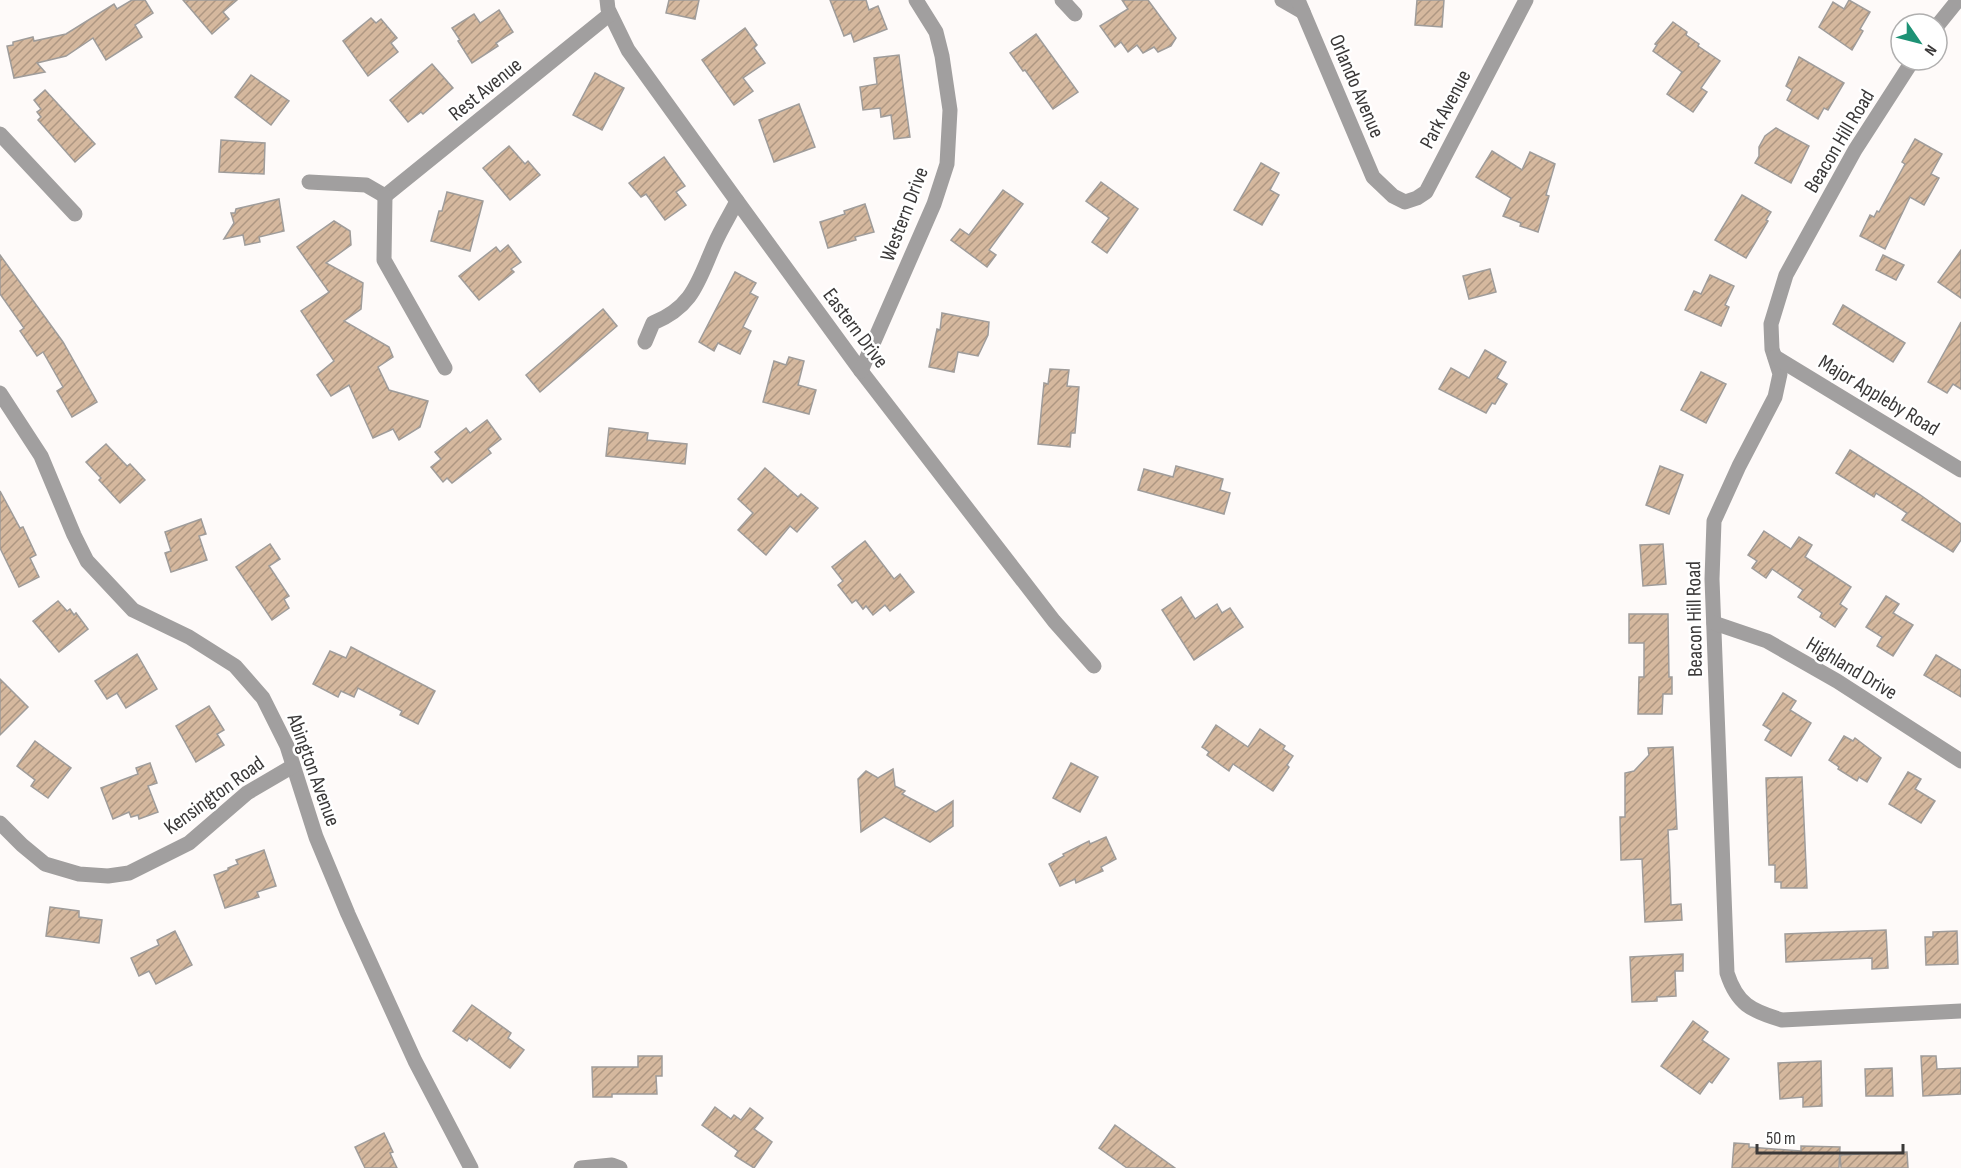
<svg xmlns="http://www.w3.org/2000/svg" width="1961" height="1168" viewBox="0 0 1961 1168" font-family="'Sofia Sans Condensed',sans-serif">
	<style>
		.building { fill: url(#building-hatch); stroke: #9f9c9a; stroke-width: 1.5 }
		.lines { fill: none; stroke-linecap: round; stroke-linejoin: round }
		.minor { stroke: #a19f9f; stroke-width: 15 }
		.labels { text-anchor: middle; stroke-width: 5; stroke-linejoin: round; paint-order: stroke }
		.street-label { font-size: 21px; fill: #3a3838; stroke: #fff }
	</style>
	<defs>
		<pattern id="building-hatch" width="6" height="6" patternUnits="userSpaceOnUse" patternTransform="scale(1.5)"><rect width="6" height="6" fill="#d5b89e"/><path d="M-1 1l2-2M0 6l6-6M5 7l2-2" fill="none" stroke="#ae9782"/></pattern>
	</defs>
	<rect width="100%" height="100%" fill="#fefaf9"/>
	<g class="building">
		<path d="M 132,0 L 145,0 L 153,13 L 135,25 L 142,37 L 106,60 L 93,38 L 66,56 L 37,63 L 45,72 L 14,78 L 7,46 L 13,45 L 13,42 L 33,37 L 34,41 L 66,34 L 114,4 L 117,9 Z"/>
		<path d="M 183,0 L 237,0 L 223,12 L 229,19 L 212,34 Z"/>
		<path d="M 669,0 L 699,0 L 695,19 L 666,13 Z"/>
		<path d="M 830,0 L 866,0 L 869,10 L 878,6 L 887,29 L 854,42 L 851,33 L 844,36 Z"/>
		<path d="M 1122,0 L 1148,0 L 1176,38 L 1171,46 L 1158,52 L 1154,47 L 1143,53 L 1137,45 L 1128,52 L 1121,42 L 1115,47 L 1100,26 L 1128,9 Z"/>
		<path d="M 1417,0 L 1444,0 L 1442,27 L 1415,25 Z"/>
		<path d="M 1849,0 L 1870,12 L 1860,29 L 1863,31 L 1852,50 L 1819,27 L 1833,2 L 1844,9 Z"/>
		<path d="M 499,10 L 513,32 L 496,43 L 498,46 L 472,63 L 458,41 L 460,40 L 452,28 L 474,14 L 480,23 Z"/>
		<path d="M 371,18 L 376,23 L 381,19 L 397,38 L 391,43 L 398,52 L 368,76 L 343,41 Z"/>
		<path d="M 1673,22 L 1687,32 L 1686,35 L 1699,44 L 1698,46 L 1720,61 L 1701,88 L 1707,92 L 1693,112 L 1667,94 L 1682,72 L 1653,51 L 1657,45 L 1655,44 Z"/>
		<path d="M 745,28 L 757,45 L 754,48 L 765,63 L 743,78 L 753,91 L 734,105 L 702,60 Z"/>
		<path d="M 1036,34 L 1078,92 L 1053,109 L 1025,70 L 1023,71 L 1010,53 Z"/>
		<path d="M 899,55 L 910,137 L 894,139 L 891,115 L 881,117 L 880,108 L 863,110 L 860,87 L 877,84 L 874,58 Z"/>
		<path d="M 1799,57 L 1844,83 L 1828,110 L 1824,108 L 1818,119 L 1787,100 L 1792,90 L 1786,86 Z"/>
		<path d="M 432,64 L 453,88 L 423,114 L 421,112 L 408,122 L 390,100 Z"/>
		<path d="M 595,73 L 624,88 L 602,130 L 573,115 Z"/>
		<path d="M 251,75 L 289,101 L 271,125 L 235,97 Z"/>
		<path d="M 45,90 L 95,144 L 75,162 L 38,120 L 41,117 L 37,112 L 41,109 L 34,100 Z"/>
		<path d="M 799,104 L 815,147 L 774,162 L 759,120 Z"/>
		<path d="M 1776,128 L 1809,146 L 1791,183 L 1755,163 L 1759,156 L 1759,147 L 1765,136 Z"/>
		<path d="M 1915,139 L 1942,154 L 1931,174 L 1939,178 L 1924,205 L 1910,197 L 1885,249 L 1860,236 L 1870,215 L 1874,217 L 1877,211 L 1879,212 L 1905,164 L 1902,162 Z"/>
		<path d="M 221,140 L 265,143 L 264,174 L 219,172 Z"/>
		<path d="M 509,146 L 525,164 L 528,161 L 540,175 L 510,200 L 483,168 Z"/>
		<path d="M 1492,151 L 1522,170 L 1530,152 L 1555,164 L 1546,195 L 1549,196 L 1538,232 L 1520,226 L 1521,223 L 1503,216 L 1511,198 L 1476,177 Z"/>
		<path d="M 664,157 L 685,186 L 676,192 L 686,205 L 665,220 L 646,194 L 641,197 L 629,183 Z"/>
		<path d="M 1261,163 L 1279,173 L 1270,190 L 1279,195 L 1262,225 L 1234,210 Z"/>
		<path d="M 1101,182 L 1138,209 L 1107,253 L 1092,242 L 1109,218 L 1086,201 Z"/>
		<path d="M 1003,190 L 1023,204 L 989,250 L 996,255 L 987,267 L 951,240 L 960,229 L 969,235 Z"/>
		<path d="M 447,192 L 483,201 L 470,251 L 431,241 L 439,211 L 442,211 Z"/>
		<path d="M 1742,195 L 1771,212 L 1766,220 L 1768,221 L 1746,258 L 1715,240 Z"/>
		<path d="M 279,199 L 284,231 L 259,237 L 260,242 L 245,245 L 243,235 L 224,239 L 234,223 L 231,213 L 235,213 L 236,209 Z"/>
		<path d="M 865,204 L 874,232 L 855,237 L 856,240 L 828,248 L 820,222 L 845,214 L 844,211 Z"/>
		<path d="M 334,221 L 350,231 L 351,245 L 326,263 L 363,283 L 361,309 L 344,321 L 389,347 L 393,357 L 378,367 L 389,390 L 428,401 L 420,427 L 399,440 L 393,429 L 373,438 L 349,385 L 331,396 L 317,375 L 334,361 L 301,311 L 329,292 L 297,247 Z"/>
		<path d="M 508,245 L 521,262 L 511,269 L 514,272 L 479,300 L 459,276 L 496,247 L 500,252 Z"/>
		<path d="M 1961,250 L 1961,298 L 1938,282 Z"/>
		<path d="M 0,255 L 63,342 L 97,402 L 72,417 L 57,391 L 63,387 L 43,352 L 37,356 L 20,331 L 24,328 L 0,294 Z"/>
		<path d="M 1883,255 L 1904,265 L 1896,280 L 1876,270 Z"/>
		<path d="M 1490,269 L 1496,292 L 1469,299 L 1463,276 Z"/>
		<path d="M 735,272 L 756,283 L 750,293 L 758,297 L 743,327 L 751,331 L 740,354 L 718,343 L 714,351 L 699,342 Z"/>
		<path d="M 1710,275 L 1734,286 L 1725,305 L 1729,307 L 1721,326 L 1685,310 L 1694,291 L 1701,294 Z"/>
		<path d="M 1843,305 L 1905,343 L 1893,362 L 1833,324 Z"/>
		<path d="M 603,309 L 617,326 L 540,392 L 526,375 Z"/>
		<path d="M 942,313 L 989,322 L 988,335 L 978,356 L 958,352 L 954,372 L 929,367 L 937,329 L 940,330 Z"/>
		<path d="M 1961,322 L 1961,389 L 1953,384 L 1947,393 L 1928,382 Z"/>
		<path d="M 1485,350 L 1506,362 L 1497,378 L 1507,384 L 1495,404 L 1492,403 L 1486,413 L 1439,389 L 1451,368 L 1469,378 Z"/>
		<path d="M 789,357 L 804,361 L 798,385 L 816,390 L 809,414 L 763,402 L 774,361 L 786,365 Z"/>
		<path d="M 1050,369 L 1069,370 L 1067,386 L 1079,387 L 1075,433 L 1071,433 L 1070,447 L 1038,444 L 1044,383 L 1048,384 Z"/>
		<path d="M 1701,372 L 1726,384 L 1706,423 L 1681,410 Z"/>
		<path d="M 487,420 L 501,439 L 488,449 L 491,453 L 452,483 L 447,478 L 443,482 L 431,467 L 441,459 L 435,452 L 466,428 L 470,433 Z"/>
		<path d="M 609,428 L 648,433 L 647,440 L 687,444 L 685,464 L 606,456 Z"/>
		<path d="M 106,444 L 127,466 L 130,464 L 145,480 L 120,503 L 99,480 L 101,478 L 86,462 Z"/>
		<path d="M 1850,450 L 1919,494 L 1961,524 L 1961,540 L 1953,552 L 1902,520 L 1907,513 L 1876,493 L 1874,497 L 1836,473 Z"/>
		<path d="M 1176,466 L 1223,479 L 1220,490 L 1230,493 L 1224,514 L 1138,490 L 1144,469 L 1173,477 Z"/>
		<path d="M 1660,466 L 1683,475 L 1669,514 L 1646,505 Z"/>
		<path d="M 765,468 L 798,497 L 801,494 L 818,508 L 797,532 L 790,526 L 766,555 L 738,530 L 753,513 L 738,499 Z"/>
		<path d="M 0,491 L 20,528 L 23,527 L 36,555 L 30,558 L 39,577 L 19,587 L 0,548 Z"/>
		<path d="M 201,519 L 206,534 L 199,536 L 207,560 L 171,572 L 165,553 L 171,551 L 165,532 Z"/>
		<path d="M 1764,531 L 1791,549 L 1799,537 L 1812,545 L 1805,557 L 1851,587 L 1840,604 L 1847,609 L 1835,627 L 1820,617 L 1822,613 L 1798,597 L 1803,590 L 1772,569 L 1766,578 L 1752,568 L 1757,561 L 1748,555 Z"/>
		<path d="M 865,541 L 894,579 L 900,574 L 914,592 L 890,611 L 885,605 L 873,615 L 866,606 L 863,609 L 856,600 L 852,603 L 838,585 L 843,581 L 832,567 Z"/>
		<path d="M 270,544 L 280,559 L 269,566 L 289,596 L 284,599 L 289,608 L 272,620 L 236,567 Z"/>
		<path d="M 1663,544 L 1666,584 L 1643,586 L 1640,545 Z"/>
		<path d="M 1886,596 L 1899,604 L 1893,613 L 1913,625 L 1893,656 L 1877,646 L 1882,637 L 1866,627 Z"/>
		<path d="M 1181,597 L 1195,619 L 1217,604 L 1222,613 L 1230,608 L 1243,627 L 1194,660 L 1162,610 Z"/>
		<path d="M 58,601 L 67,611 L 70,609 L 74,615 L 76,613 L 88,629 L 59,652 L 33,621 Z"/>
		<path d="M 1629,614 L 1668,614 L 1669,677 L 1672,677 L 1672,694 L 1663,694 L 1662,714 L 1638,714 L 1639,677 L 1644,677 L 1644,643 L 1629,643 Z"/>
		<path d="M 351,647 L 435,691 L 418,724 L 400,715 L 402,711 L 358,688 L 354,697 L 341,691 L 338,697 L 313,684 L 330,651 L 346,658 Z"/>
		<path d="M 137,654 L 157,689 L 126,708 L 117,693 L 107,699 L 95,681 Z"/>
		<path d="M 1936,655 L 1961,670 L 1961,697 L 1924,675 Z"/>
		<path d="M 0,679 L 28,707 L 0,735 Z"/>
		<path d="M 1783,693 L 1796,701 L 1790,710 L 1811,723 L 1791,756 L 1765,740 L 1771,730 L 1763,725 Z"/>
		<path d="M 209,706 L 224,730 L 217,734 L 224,745 L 196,762 L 176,726 Z"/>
		<path d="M 1216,725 L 1248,747 L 1260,729 L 1285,746 L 1283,749 L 1293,756 L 1287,765 L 1289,767 L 1273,791 L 1233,764 L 1229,771 L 1207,755 L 1209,752 L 1202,747 Z"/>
		<path d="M 1844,736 L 1853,741 L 1855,738 L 1881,758 L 1867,782 L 1859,777 L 1857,781 L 1838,769 L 1839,767 L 1829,760 Z"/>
		<path d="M 35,741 L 71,768 L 48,798 L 31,786 L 35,780 L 17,766 Z"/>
		<path d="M 1673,747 L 1677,829 L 1668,830 L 1670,873 L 1671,905 L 1681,904 L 1682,920 L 1645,922 L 1642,859 L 1621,860 L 1620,817 L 1625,817 L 1625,773 L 1634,771 L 1649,755 L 1648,748 Z"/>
		<path d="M 150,763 L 157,783 L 148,786 L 158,812 L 139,819 L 138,815 L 131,817 L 129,812 L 113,819 L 101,788 L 138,774 L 136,768 Z"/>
		<path d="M 1071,763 L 1098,777 L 1080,812 L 1053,798 Z"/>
		<path d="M 893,769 L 895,786 L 905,791 L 902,794 L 936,812 L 953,801 L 953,826 L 930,842 L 884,817 L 861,832 L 858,779 L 866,771 L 878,778 Z"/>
		<path d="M 1908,772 L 1921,779 L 1915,789 L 1935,801 L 1921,823 L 1889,804 Z"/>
		<path d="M 1802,777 L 1807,888 L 1781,888 L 1781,882 L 1775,882 L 1775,865 L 1769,865 L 1766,778 Z"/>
		<path d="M 1106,837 L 1116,859 L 1101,867 L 1103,871 L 1076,883 L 1075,879 L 1060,886 L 1049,864 L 1064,856 L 1063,854 L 1089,841 L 1090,844 Z"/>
		<path d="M 264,850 L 276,886 L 257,892 L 259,897 L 225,908 L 214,875 L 228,870 L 228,868 L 238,864 L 236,860 Z"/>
		<path d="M 50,907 L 79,911 L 79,917 L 102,920 L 99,943 L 46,936 Z"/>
		<path d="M 1886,930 L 1888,968 L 1872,969 L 1872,958 L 1786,962 L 1785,934 Z"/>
		<path d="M 175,931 L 192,965 L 156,984 L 149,971 L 139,976 L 131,958 L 159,945 L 157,940 Z"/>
		<path d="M 1957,931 L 1958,964 L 1926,965 L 1925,937 L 1933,937 L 1933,932 Z"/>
		<path d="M 1683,954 L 1683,971 L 1675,971 L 1676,996 L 1657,997 L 1657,1001 L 1632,1002 L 1630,957 Z"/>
		<path d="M 472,1005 L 511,1033 L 508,1038 L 524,1050 L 510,1068 L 469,1038 L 467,1041 L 453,1031 Z"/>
		<path d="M 1693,1021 L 1708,1032 L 1702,1040 L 1729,1059 L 1712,1083 L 1709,1081 L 1700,1094 L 1661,1066 Z"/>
		<path d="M 638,1056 L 662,1056 L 662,1076 L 656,1076 L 657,1094 L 612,1094 L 612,1097 L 593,1097 L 592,1067 L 638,1067 Z"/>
		<path d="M 1921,1056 L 1936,1056 L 1937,1069 L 1961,1068 L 1961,1094 L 1923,1096 Z"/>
		<path d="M 1821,1061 L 1822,1106 L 1803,1107 L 1803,1097 L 1780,1099 L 1778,1063 Z"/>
		<path d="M 1892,1068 L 1893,1096 L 1866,1096 L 1865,1069 Z"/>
		<path d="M 715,1107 L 731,1119 L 734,1115 L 741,1120 L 750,1108 L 763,1118 L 754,1129 L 772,1142 L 754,1168 L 735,1156 L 738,1151 L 702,1125 Z"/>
		<path d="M 1115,1125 L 1175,1168 L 1127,1168 L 1099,1148 Z"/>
		<path d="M 384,1133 L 393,1152 L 390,1153 L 397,1168 L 365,1168 L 355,1147 Z"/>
		<path d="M 1734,1143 L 1749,1144 L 1749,1147 L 1801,1151 L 1801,1146 L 1840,1147 L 1839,1168 L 1732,1168 Z"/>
		<path d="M 1907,1152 L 1908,1168 L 1841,1168 L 1840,1155 Z"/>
	</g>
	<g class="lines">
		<g class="minor">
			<path d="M 607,0 L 608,9 L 628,50 L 737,201 L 861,371 L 1054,621 L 1094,666"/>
			<path d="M 1062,0 L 1075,14"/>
			<path d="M 1282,0 L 1303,12"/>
			<path d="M 1298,0 L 1373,177 L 1393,196 L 1405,202 L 1417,198 L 1426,192 L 1526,0"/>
			<path d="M 1937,26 L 1958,0"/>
			<path d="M 1913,60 L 1855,150 L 1786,275 L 1771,324 L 1772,349 L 1780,374 L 1775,397 L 1739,466 L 1714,521 L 1712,579 L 1727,973 C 1737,1004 1751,1011 1782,1020 L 1961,1011"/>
			<path d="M 0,134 L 75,214"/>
			<path d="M 309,182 L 366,185 L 385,196"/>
			<path d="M 385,196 L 610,14"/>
			<path d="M 385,196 L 384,260 L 445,368"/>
			<path d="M 645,342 L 653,323 C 694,306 698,281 715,243 C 721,229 730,215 737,201"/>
			<path d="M 1775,357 L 1961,470"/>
			<path d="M 861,371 L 934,204 L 947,164 L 950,110 L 942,56 L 936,32 L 916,0"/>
			<path d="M 0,393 L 41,456 L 74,535 L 87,561 L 133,610 L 189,637 L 235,666 L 263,698 L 287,746 L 316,837 L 348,914 L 415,1061 L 471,1168"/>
			<path d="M 1714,623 L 1767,641 L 1837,681 L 1961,761"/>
			<path d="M 0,823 L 22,845 L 45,864 L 79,874 L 108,876 L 129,873 L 189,843 L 247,793 L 293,766"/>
			<path d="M 581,1168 L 612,1165 L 620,1168"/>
		</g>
	</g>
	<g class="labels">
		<g class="street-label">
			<text transform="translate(1357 86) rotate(67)" y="7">Orlando Avenue</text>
			<text transform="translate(485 89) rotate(-39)" y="7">Rest Avenue</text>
			<text transform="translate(1445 109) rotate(-62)" y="7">Park Avenue</text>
			<text transform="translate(1839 141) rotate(-59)" y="7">Beacon Hill Road</text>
			<text transform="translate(904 214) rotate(-69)" y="7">Western Drive</text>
			<text transform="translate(856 328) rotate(53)" y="7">Eastern Drive</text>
			<text transform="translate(1879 395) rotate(31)" y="7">Major Appleby Road</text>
			<text transform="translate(1694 619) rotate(-91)" y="7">Beacon Hill Road</text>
			<text transform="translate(1852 668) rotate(31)" y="7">Highland Drive</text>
			<text transform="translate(314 770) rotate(70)" y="7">Abington Avenue</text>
			<text transform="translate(214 795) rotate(-36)" y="7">Kensington Road</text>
		</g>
	</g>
	<g transform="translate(1919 42) rotate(125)"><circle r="28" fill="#ffffff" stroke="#b0afaf" stroke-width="1.5"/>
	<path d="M0-4.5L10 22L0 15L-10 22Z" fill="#1d9275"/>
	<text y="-9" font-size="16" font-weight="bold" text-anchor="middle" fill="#3a3838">N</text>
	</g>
	<path d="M1757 1144v9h146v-9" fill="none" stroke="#3a3838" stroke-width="3"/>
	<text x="1766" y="1144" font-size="18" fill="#3a3838" stroke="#ffffff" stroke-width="4.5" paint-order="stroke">50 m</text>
</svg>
